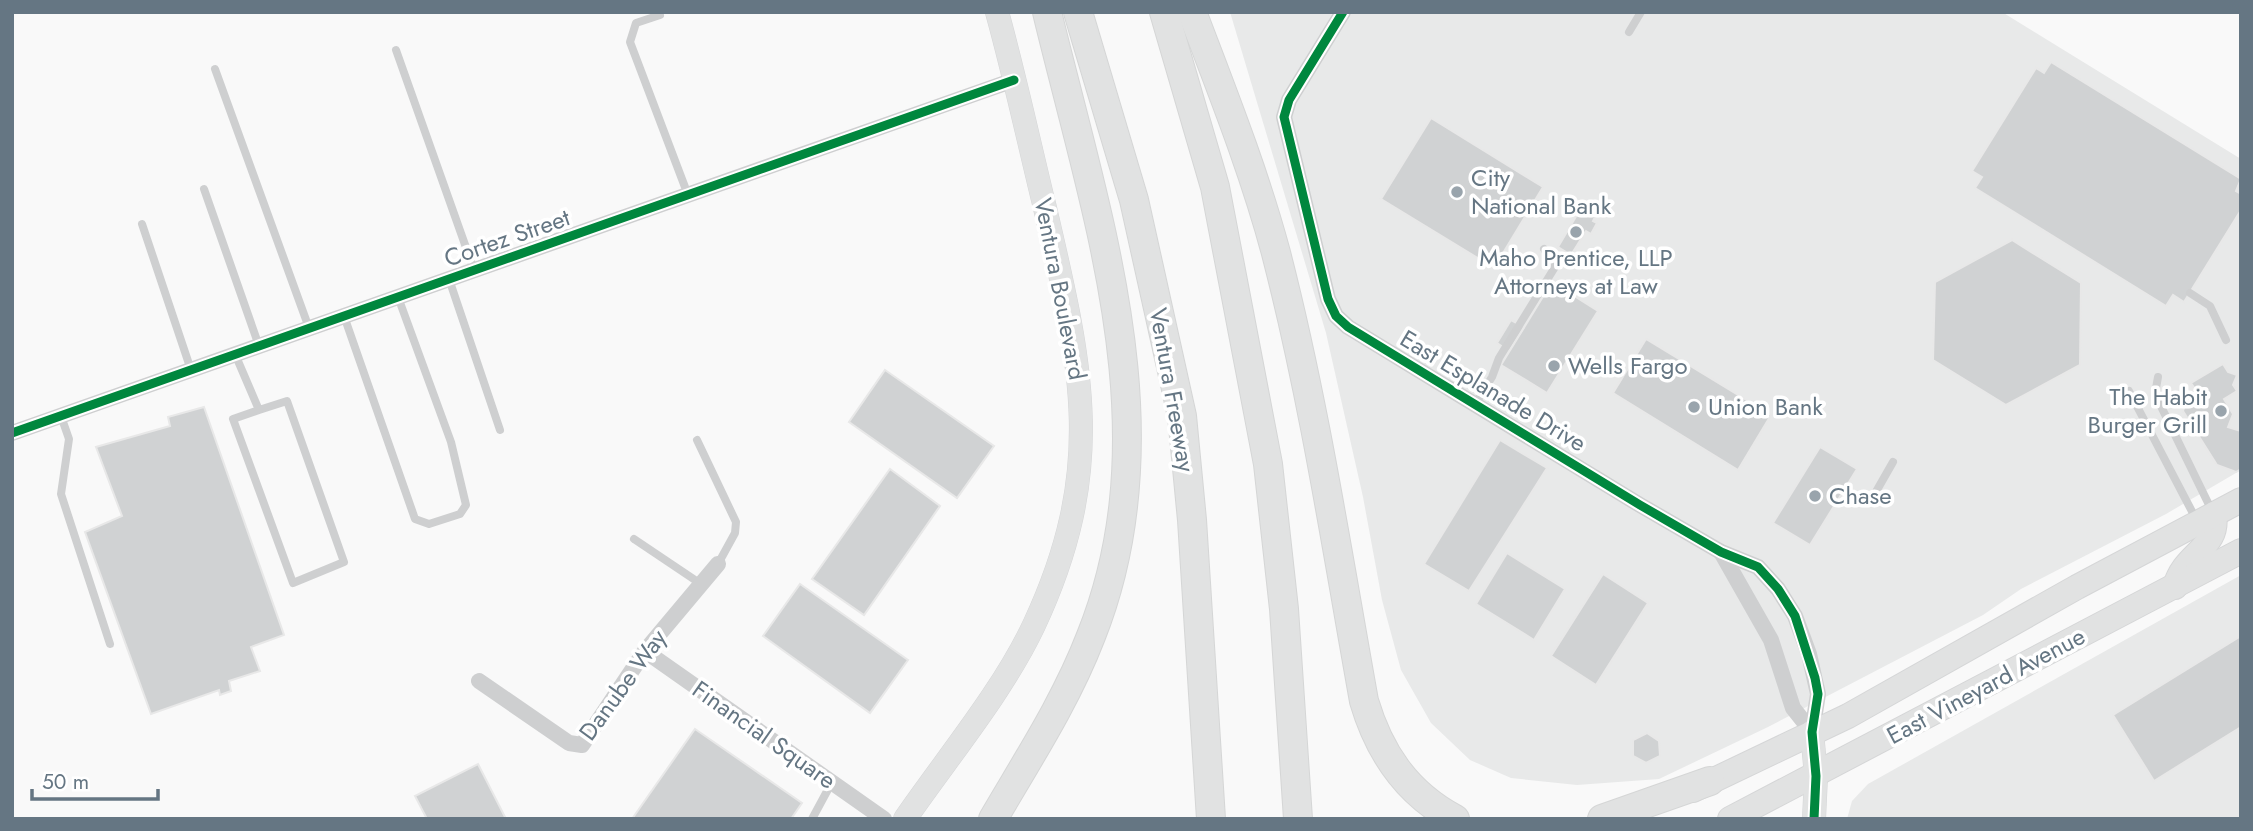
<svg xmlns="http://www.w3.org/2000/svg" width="2253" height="831" viewBox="0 0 2253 831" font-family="Jost,sans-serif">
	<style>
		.built { fill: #e8e9e9 }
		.building { fill: #d0d2d3; stroke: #e8e8e8; stroke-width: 2 }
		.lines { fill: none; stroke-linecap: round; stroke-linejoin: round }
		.secondary-casing { stroke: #d5d6d7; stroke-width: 24 }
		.primary-casing { stroke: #d5d6d7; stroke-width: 26 }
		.highway-casing { stroke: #d5d6d6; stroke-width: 30 }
		.lane { stroke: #cecfd0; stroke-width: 8 }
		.street { stroke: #cecfd0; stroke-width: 16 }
		.secondary { stroke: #e1e2e2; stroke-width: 23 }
		.primary { stroke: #e1e2e2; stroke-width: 24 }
		.highway { stroke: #e1e2e2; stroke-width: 28 }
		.cycleway-casing { stroke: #fff; stroke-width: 13 }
		.cycleway { stroke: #00873e; stroke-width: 9 }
		.poi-dot { fill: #99a4ac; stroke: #fff; stroke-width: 2.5 }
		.labels { text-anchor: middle; stroke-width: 7; stroke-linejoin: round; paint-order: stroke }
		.poi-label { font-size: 24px; fill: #657683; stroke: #fff; text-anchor: start }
		.street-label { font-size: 24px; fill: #657683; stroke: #fff }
	</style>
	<rect width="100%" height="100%" fill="#f9f9f9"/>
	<g class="built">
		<path d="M 1230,12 L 2002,12 L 2241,159 L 2241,470 L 2166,514 L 2021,589 L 1983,615 L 1768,727 L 1659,779 L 1577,785 L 1511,778 L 1470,760 L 1431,723 L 1401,670 L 1382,600 L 1363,497 L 1326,333 Z"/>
		<path d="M 2241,575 L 2241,819 L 1847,819 L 1852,801 L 1868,784 Z"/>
	</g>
	<g class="building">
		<path d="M 2051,62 L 2241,179 L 2236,191 L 2241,194 L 2241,210 L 2184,302 L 2173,295 L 2166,306 L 1975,188 L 1982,177 L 1972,171 L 2036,68 L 2044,73 Z"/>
		<path d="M 1431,118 L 1543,187 L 1494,268 L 1381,199 Z"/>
		<path d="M 1581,208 L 1595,217 L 1593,221 L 1597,223 L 1591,234 L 1586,231 L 1571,255 L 1558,247 Z"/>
		<path d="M 2012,240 L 2081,283 L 2080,365 L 2006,405 L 1933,360 L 1935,282 Z"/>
		<path d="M 1552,282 L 1598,311 L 1547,393 L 1501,365 Z"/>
		<path d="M 1511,320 L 1524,327 L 1509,351 L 1497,343 Z"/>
		<path d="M 1646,339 L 1771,415 L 1738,470 L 1613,393 Z"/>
		<path d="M 2223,364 L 2228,372 L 2237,375 L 2233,385 L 2237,391 L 2224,399 L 2233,414 L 2228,427 L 2241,431 L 2241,469 L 2236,472 L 2217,465 L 2183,411 L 2190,392 L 2195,389 L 2191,383 Z"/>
		<path d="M 885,370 L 994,446 L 957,498 L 849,422 Z"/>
		<path d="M 204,407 L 284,635 L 251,647 L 260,671 L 229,681 L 231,691 L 220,695 L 219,690 L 151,714 L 85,532 L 122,516 L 96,447 L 170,426 L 168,417 Z"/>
		<path d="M 1500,440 L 1547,468 L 1469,591 L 1424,564 Z"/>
		<path d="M 1820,447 L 1857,469 L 1810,545 L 1773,523 Z"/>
		<path d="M 890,469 L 940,506 L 864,615 L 812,579 Z"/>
		<path d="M 1507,553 L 1565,589 L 1534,640 L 1476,604 Z"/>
		<path d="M 1603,574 L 1648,603 L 1596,685 L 1551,656 Z"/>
		<path d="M 800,584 L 908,660 L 870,713 L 763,636 Z"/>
		<path d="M 2241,636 L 2241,727 L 2154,781 L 2113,715 Z"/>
		<path d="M 695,729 L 802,803 L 791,819 L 632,819 Z"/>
		<path d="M 1647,733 L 1659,741 L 1660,756 L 1646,763 L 1633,756 L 1633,740 Z"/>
		<path d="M 478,764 L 506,819 L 427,819 L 415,796 Z"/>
	</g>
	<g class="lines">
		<defs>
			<g id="secondary">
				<path d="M 1812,732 L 1816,776 L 1814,819"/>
				<path d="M 905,819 C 947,758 1003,691 1034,625 C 1107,469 1082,367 1045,208 C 1029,143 1015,77 997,12"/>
			</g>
			<g id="primary">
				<path d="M 2175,587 C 2184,552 2220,549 2214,514"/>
				<path d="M 1693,790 L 1848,716 L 2077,587 L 2241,500"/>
				<path d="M 1730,819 L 2241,551"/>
			</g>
			<g id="highway">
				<path d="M 1078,12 L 1134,200 L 1182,416 L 1192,520 L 1211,819"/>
				<path d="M 1164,12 L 1215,187 L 1268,464 L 1284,609 L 1298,819"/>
				<path d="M 1192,12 C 1222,91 1254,171 1276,253 C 1314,400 1337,551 1364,701 C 1379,752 1406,793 1455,819"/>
				<path d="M 993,819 C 1028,759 1066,701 1091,636 C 1173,431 1096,216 1047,12"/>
				<path d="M 1602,819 L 1710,781"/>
			</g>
		</defs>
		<use href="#secondary" class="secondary-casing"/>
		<use href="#primary" class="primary-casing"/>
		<use href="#highway" class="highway-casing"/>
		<g class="lane">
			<path d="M 660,15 L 636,23 L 630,42 L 688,195"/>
			<path d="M 1629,32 L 1641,12"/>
			<path d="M 396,50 L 474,270"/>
			<path d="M 215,69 L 309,328"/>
			<path d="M 204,189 L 259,346"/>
			<path d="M 142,224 L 191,370"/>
			<path d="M 449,279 L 500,430"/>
			<path d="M 2190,293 L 2210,306 L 2226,340"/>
			<path d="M 344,316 L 415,519 L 429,524 L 460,514 L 466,505 L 451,442 L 398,297"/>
			<path d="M 235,354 L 259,410 L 287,401 L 344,562 L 293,583 L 233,419 L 259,410"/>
			<path d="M 2158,377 L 2155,394 L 2212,511"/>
			<path d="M 2129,391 L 2197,521"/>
			<path d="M 1476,403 L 1492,377 L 1499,358 L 1555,267 L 1544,249"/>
			<path d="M 61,416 L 69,439 L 61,494 L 110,644"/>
			<path d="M 697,440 L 736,522 L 735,533 L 718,564"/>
			<path d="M 1873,497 L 1893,462"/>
			<path d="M 634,539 L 701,584"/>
			<path d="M 812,819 L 832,782"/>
		</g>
		<g class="street">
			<path d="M 1343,12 L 1289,100 L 1284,117 L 1328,299 L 1336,316 L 1348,327 L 1640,505 L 1721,552 L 1758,567 L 1778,589 L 1795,616 L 1809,654 L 1818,694 L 1812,732"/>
			<path d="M 12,433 L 1014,80"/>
			<path d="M 1721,552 L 1771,640 L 1793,708 L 1812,732"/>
			<path d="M 645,651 L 884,819"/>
			<path d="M 479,681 L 569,743 L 582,745 L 645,651 L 718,564"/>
		</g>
		<use href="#secondary" class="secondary"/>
		<use href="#primary" class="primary"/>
		<use href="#highway" class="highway"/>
		<defs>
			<g id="cycleway">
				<path d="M 1343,12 L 1289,100 L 1284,117 L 1328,299 L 1336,316 L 1348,327 L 1640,505 L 1721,552 L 1758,567 L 1778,589 L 1795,616 L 1815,678 L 1818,694 L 1812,732 L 1816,776 L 1814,819"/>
				<path d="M 12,433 L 1014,80"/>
			</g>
		</defs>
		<use href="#cycleway" class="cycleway-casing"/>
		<use href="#cycleway" class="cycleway"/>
	</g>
	<g class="poi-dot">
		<circle cx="1457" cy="192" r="7"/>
		<circle cx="1576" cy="232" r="7"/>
		<circle cx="1554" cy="366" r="7"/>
		<circle cx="1694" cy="407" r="7"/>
		<circle cx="2221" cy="411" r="7"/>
		<circle cx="1815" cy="496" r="7"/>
	</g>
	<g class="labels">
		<g class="poi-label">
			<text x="1471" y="186">City<tspan x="1471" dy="28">National Bank</tspan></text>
			<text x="1576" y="266" text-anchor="middle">Maho Prentice, LLP<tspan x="1576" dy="28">Attorneys at Law</tspan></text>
			<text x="1568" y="374">Wells Fargo</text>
			<text x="2207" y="405" text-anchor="end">The Habit<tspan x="2207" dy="28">Burger Grill</tspan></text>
			<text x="1708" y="415">Union Bank</text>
			<text x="1829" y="504">Chase</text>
		</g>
		<g class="street-label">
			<text transform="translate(507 238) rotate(-19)" y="8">Cortez Street</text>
			<text transform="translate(1060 289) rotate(79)" y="8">Ventura Boulevard</text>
			<text transform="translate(1172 390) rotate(80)" y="8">Ventura Freeway</text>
			<text transform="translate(1493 391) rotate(31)" y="8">East Esplanade Drive</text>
			<text transform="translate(623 685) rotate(-54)" y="8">Danube Way</text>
			<text transform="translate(1986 686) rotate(-28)" y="8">East Vineyard Avenue</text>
			<text transform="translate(764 735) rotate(35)" y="8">Financial Square</text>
		</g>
	</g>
	<rect width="2253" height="831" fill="none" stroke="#657683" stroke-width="28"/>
	<path d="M32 789v10h126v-10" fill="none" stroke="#657683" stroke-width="3.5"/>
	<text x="42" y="789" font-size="21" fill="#657683" stroke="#ffffff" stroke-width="5" paint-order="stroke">50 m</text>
</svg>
